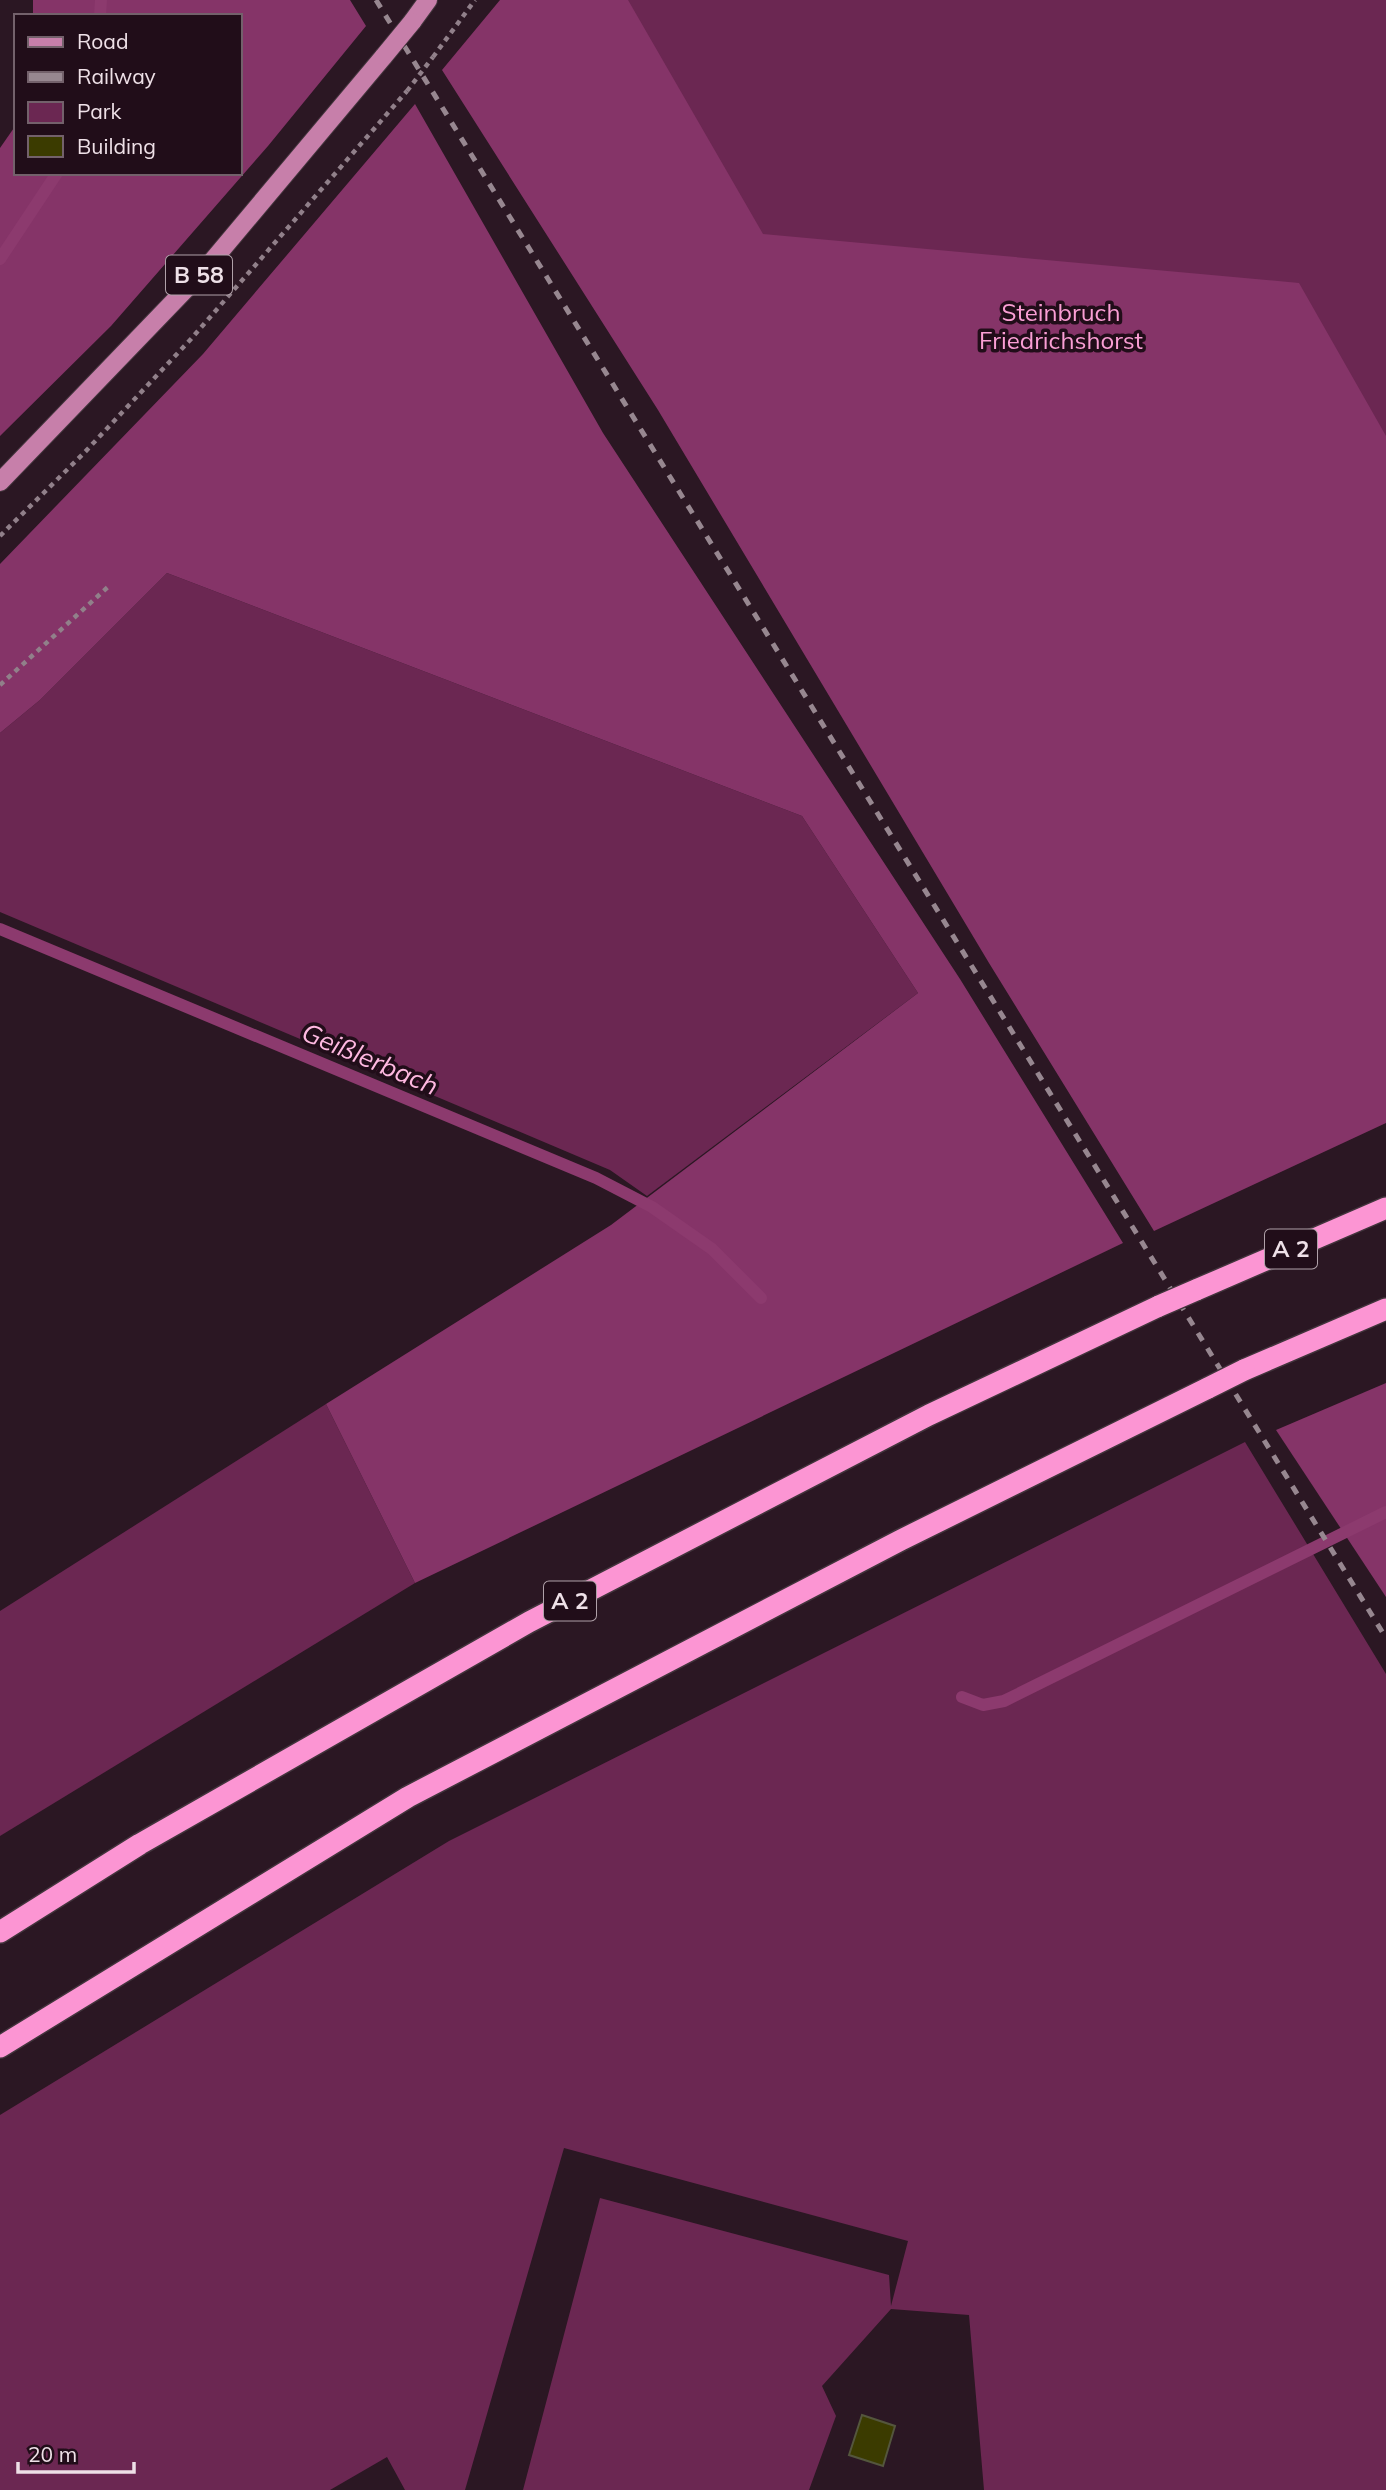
<svg xmlns="http://www.w3.org/2000/svg" width="1386" height="2490" viewBox="0 0 1386 2490" font-family="Mulish,sans-serif">
	<style>
		.green { fill: #6b2752 }
		.forest { fill: #853468 }
		.lines { fill: none; stroke-linecap: round; stroke-linejoin: round }
		.stream { stroke: #8c3a6e; stroke-width: 12 }
		.building { fill: #3b3b00; stroke: #54563d; stroke-width: 2 }
		.major-casing { stroke: #42343c; stroke-width: 20 }
		.highway-casing { stroke: #42343c; stroke-width: 24 }
		.path { stroke: #91808a; stroke-width: 4.5; stroke-dasharray: 5 5; stroke-linecap: butt }
		.major { stroke: #c77faa; stroke-width: 18 }
		.highway { stroke: #fc95d3; stroke-width: 21 }
		.rail { stroke: #978790; stroke-width: 5; stroke-dasharray: 9 9; stroke-linecap: butt }
		.major-bridge-casing { stroke: #42343c; stroke-width: 20; stroke-linecap: butt }
		.highway-bridge-casing { stroke: #42343c; stroke-width: 24; stroke-linecap: butt }
		.path-bridge { stroke: #91808a; stroke-width: 4.5; stroke-dasharray: 5 5; stroke-linecap: butt }
		.major-bridge { stroke: #c77faa; stroke-width: 18 }
		.highway-bridge { stroke: #fc95d3; stroke-width: 21 }
		.labels { text-anchor: middle; stroke-width: 7; stroke-linejoin: round; paint-order: stroke }
		.shield { fill: #210d19; stroke: #b0a1a9; stroke-width: 2 }
		.shield-label { font-size: 23px; font-weight: bold; fill: #eee0e7 }
		.park-label { font-size: 24px; fill: #fa9ed4; stroke: #210d19 }
		.water-label { font-size: 26px; font-style: italic; fill: #feb8e0; stroke: #210d19 }
	</style>
	<rect width="100%" height="100%" fill="#2b1723"/>
	<g class="green">
		<path d="M 576,0 L 1386,0 L 1386,731 L 1009,862 Z"/>
		<path d="M 167,573 L 802,816 L 918,993 L 647,1196 L 610,1170 L 0,912 L 0,733 L 40,700 Z"/>
		<path d="M 326,1404 L 415,1583 L 0,1836 L 0,1611 Z"/>
		<path d="M 1245,1442 L 1386,1674 L 1386,2490 L 984,2490 L 969,2315 L 891,2309 L 822,2386 L 836,2416 L 809,2490 L 523,2490 L 600,2198 L 889,2275 L 891,2306 L 908,2241 L 564,2148 L 465,2490 L 405,2490 L 387,2457 L 330,2490 L 0,2490 L 0,2115 L 449,1841 Z"/>
	</g>
	<g class="forest">
		<path d="M 33,0 L 350,0 L 366,26 L 268,146 L 111,326 L 0,436 L 0,148 L 16,125 L 16,173 L 240,173 L 240,16 L 33,16 Z"/>
		<path d="M 500,0 L 628,0 L 763,234 L 1299,283 L 1386,436 L 1386,1123 L 1154,1231 L 989,963 L 658,410 L 442,70 Z"/>
		<path d="M 415,104 L 603,433 L 960,979 L 1123,1243 L 415,1583 L 326,1404 L 611,1225 L 918,993 L 802,816 L 167,573 L 40,700 L 0,733 L 0,564 L 203,354 Z"/>
		<path d="M 1386,1383 L 1386,1597 L 1276,1430 Z"/>
	</g>
	<g class="lines">
		<g class="stream">
			<path d="M 100,16 L 101,0"/>
			<path d="M 0,259 L 57,173"/>
			<path d="M 0,929 L 596,1178 L 652,1207 L 712,1249 L 761,1298"/>
			<path d="M 962,1697 L 983,1705 L 1004,1701 L 1386,1512"/>
		</g>
	</g>
	<path class="building" d="M 862,2415 L 895,2426 L 883,2466 L 849,2455 Z"/>
	<g class="lines">
		<defs>
			<g id="major">
				<path d="M 412,22 L 428,0"/>
				<path d="M 0,482 L 208,266 L 384,56"/>
			</g>
			<g id="highway">
				<path d="M 1196,1290 L 1386,1208"/>
				<path d="M 1244,1370 L 1386,1309"/>
				<path d="M 0,1932 L 140,1844 L 529,1622 L 929,1415 L 1159,1306"/>
				<path d="M 0,2047 L 408,1797 L 901,1540 L 1208,1388"/>
			</g>
		</defs>
		<use href="#major" class="major-casing"/>
		<use href="#highway" class="highway-casing"/>
		<g class="path">
			<path d="M 433,57 L 475,0"/>
			<path d="M 0,536 L 84,453 L 191,339 L 407,91"/>
			<path d="M 0,685 L 109,586"/>
		</g>
		<use href="#major" class="major"/>
		<use href="#highway" class="highway"/>
		<path class="rail" d="M 376,0 L 1386,1638"/>
		<defs>
			<path id="major-bridge" d="M 384,56 L 412,22"/>
			<g id="highway-bridge">
				<path d="M 1159,1306 L 1196,1290"/>
				<path d="M 1208,1388 L 1244,1370"/>
			</g>
		</defs>
		<use href="#major-bridge" class="major-bridge-casing"/>
		<use href="#highway-bridge" class="highway-bridge-casing"/>
		<path class="path-bridge" d="M 407,91 L 433,57"/>
		<use href="#major-bridge" class="major-bridge"/>
		<use href="#highway-bridge" class="highway-bridge"/>
	</g>
	<g class="labels">
		<g class="shield">
			<rect x="166" y="255.5" width="66" height="39" rx="5"/>
			<rect x="1265" y="1229.5" width="52" height="39" rx="5"/>
			<rect x="544" y="1581.5" width="52" height="39" rx="5"/>
		</g>
		<g class="shield-label">
			<text x="199" y="283">B 58</text>
			<text x="1291" y="1257">A 2</text>
			<text x="570" y="1609">A 2</text>
		</g>
		<g class="park-label">
			<text x="1061" y="321">Steinbruch<tspan x="1061" dy="28">Friedrichshorst</tspan></text>
		</g>
		<g class="water-label">
			<text transform="translate(370 1059) rotate(23)" y="9">Geißlerbach</text>
		</g>
	</g>
	<rect x="14" y="14" width="228" height="161" fill="#210d19" stroke="#73616b" stroke-width="2"/>
	<rect x="28" y="37" width="35" height="10" fill="#c77faa" stroke="#73616b" stroke-width="2"/>
	<text x="77" y="49" font-size="21" fill="#eee0e7">Road</text>
	<rect x="28" y="72" width="35" height="10" fill="#978790" stroke="#73616b" stroke-width="2"/>
	<text x="77" y="84" font-size="21" fill="#eee0e7">Railway</text>
	<rect x="28" y="102" width="35" height="21" fill="#6b2752" stroke="#73616b" stroke-width="2"/>
	<text x="77" y="119" font-size="21" fill="#eee0e7">Park</text>
	<rect x="28" y="136" width="35" height="21" fill="#3b3b00" stroke="#73616b" stroke-width="2"/>
	<text x="77" y="154" font-size="21" fill="#eee0e7">Building</text>
	<path d="M18 2462v10h116v-10" fill="none" stroke="#eee0e7" stroke-width="3.5"/>
	<text x="28" y="2462" font-size="21" fill="#eee0e7" stroke="#210d19" stroke-width="5" paint-order="stroke">20 m</text>
</svg>
